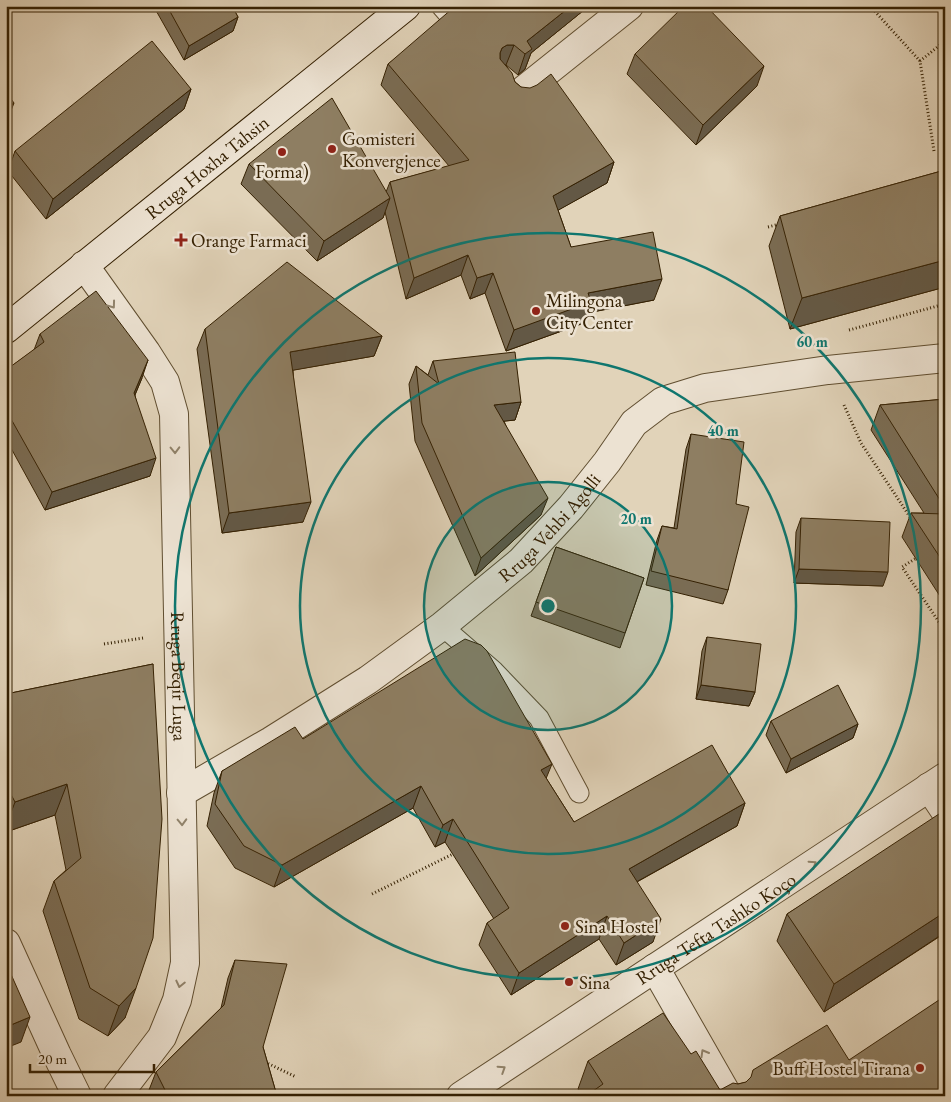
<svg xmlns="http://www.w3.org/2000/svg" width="951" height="1102" viewBox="0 0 951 1102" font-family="'EB Garamond',serif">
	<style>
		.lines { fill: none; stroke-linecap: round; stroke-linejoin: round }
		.lane-casing { stroke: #604e30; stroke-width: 21 }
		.street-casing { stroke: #604e30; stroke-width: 30 }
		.secondary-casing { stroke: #352103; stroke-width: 30 }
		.path { stroke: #352103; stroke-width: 3; stroke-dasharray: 1 2.5; stroke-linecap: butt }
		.lane { stroke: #ece2d2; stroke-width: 19 }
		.street { stroke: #ece2d2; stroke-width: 28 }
		.secondary { stroke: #ece2d2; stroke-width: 28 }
		.wall { fill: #7a6c54; stroke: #352103 }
		.shaded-wall { fill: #635845; stroke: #352103 }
		.building { fill: #8e7e62; stroke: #352103 }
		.oneway { stroke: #90826a }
		.ring { fill: none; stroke: #0f766e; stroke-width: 2.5 }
		.poi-dot { fill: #8f2418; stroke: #ece2d2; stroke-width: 2 }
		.labels { text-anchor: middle; stroke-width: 5; stroke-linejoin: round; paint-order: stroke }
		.poi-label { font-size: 19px; fill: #352103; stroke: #ece2d2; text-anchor: start }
		.street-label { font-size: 19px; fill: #352103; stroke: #ece2d2 }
		.centre { fill: #0f766e; stroke: #ece2d2; stroke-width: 2.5 }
		.ring-label { font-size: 15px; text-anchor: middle; font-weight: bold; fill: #0f766e; stroke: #ece2d2; stroke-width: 5; stroke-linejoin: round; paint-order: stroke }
	</style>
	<rect width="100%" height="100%" fill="#e1d3b9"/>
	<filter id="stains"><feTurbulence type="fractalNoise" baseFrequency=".004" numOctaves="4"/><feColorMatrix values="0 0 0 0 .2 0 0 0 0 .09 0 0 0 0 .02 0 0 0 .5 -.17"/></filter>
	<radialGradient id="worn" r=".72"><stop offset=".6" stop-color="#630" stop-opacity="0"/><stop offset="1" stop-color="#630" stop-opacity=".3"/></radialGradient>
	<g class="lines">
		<defs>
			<g id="lane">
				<path d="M 441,6 L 454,21"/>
				<path d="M 442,626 L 494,671 L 539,718 L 579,793"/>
			</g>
			<g id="street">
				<path d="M 520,93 L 629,6"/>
				<path id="s1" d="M 84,265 L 146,352 L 165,382 L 174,414 L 185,963 L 177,1000 L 162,1037 L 117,1096"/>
				<path d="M 929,787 L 945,811"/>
				<path id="s2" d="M 181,793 L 271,741 L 368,680 L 442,626 L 521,561 L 571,507 L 607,462 L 634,423 L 663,401 L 705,388 L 828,370 L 945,358"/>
				<path d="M 6,943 L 57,1055 L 77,1096"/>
				<path d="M 655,968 L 728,1096"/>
				<path id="s3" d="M 461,1096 L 945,777"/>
			</g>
			<g id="secondary">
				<path id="s4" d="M 6,329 L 406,6"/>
			</g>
		</defs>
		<use href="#lane" class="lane-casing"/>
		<use href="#street" class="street-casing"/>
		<use href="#secondary" class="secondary-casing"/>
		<g class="path">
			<path d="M 870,6 L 920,61"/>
			<path d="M 934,151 L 920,61 L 945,41"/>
			<path d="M 768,227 L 780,224"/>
			<path d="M 849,330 L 945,304"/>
			<path d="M 844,405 L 861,443 L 912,520"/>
			<path d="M 918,557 L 902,567 L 945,631"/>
			<path d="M 104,644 L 143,638"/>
			<path d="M 372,894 L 455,853"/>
			<path d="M 265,1062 L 296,1077"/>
		</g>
		<use href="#lane" class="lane"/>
		<use href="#street" class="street"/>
		<use href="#secondary" class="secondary"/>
	</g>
	<g class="wall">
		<path d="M 154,6 L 232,6 L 238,17 L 233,31 L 184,60 L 154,7 Z"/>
		<path d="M 465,6 L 589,6 L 531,53 L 525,69 L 518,75 L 506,65 L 515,82 L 614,162 L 607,183 L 558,210 L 571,247 L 654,300 L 587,313 L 584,323 L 506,351 L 485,293 L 470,299 L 461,275 L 406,299 L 385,212 L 383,218 L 317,261 L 241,184 L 249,164 L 386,192 L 390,182 L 449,166 L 381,85 L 388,64 L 458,11 L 463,11 Z"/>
		<path d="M 635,54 L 757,86 L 696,145 L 627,74 Z"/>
		<path d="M 191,89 L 184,109 L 46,219 L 8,171 L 15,151 Z"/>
		<path d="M 945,170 L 945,287 L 790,329 L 769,246 L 780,216 Z"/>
		<path d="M 205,329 L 382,336 L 374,356 L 293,370 L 303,522 L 222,533 L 197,349 Z"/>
		<path d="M 40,334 L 142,378 L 135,395 L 150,476 L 45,510 L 6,439 L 6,370 L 34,350 Z"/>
		<path d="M 433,361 L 521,402 L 515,420 L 504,421 L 541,515 L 475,576 L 415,441 L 409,384 L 416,366 L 428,375 Z"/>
		<path d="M 945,399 L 945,604 L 902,537 L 911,513 L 924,513 L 871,430 L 880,405 Z"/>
		<path d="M 691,434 L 736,504 L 728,590 L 723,604 L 646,585 L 657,540 L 662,526 L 674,528 L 686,449 Z"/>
		<path d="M 801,518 L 883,586 L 794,583 L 796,532 Z"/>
		<path d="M 556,547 L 644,578 L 620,648 L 531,616 Z"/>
		<path d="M 707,637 L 755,692 L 749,706 L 696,699 L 702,651 Z"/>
		<path d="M 153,664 L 125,1018 L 108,1036 L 79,1019 L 43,911 L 54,881 L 66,870 L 55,815 L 6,832 L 6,694 Z"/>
		<path d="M 771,721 L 858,724 L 853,738 L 786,773 L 766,735 Z"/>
		<path d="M 303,739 L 546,778 L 574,822 L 745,803 L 737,826 L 637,882 L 653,942 L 616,965 L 599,939 L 511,995 L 479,945 L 487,923 L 494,919 L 445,842 L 435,847 L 413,808 L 274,887 L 235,868 L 207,826 L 214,793 L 222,771 Z"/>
		<path d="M 945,816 L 945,933 L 824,1012 L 777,941 L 787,914 Z"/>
		<path d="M 235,960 L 263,1047 L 277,1096 L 152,1096 L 149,1090 L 156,1072 L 221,1008 L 228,978 Z"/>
		<path d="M 691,1054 L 720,1090 L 738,1084 L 849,1060 L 945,1096 L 582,1096 L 578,1089 L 588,1061 Z"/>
	</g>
	<g class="shaded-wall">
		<path d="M 571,6 L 589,6 L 531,53 L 525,69 L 518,75 L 525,54 L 527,41 Z"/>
		<path d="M 238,17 L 233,31 L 184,60 L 189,46 Z"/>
		<path d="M 507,45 L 514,45 L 506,65 L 500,65 L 500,53 L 502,48 Z"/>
		<path d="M 764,66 L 757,86 L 696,145 L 703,125 Z"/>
		<path d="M 191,89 L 184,109 L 46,219 L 53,199 Z"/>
		<path d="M 14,103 L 6,123 L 6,108 Z"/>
		<path d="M 614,162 L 607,183 L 546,217 L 553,196 Z"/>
		<path d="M 390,198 L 383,218 L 317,261 L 324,241 Z"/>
		<path d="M 468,255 L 461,275 L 406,299 L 414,278 Z"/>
		<path d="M 945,260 L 945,287 L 790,329 L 802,298 Z"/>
		<path d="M 493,273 L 485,293 L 470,299 L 477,278 Z"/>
		<path d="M 662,279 L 654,300 L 587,313 L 584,323 L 506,351 L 514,330 L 588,293 Z"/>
		<path d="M 382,336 L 374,356 L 283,372 L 290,352 Z"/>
		<path d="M 148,360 L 142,378 L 128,411 L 134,393 Z"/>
		<path d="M 521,402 L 515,420 L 488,423 L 494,405 Z"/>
		<path d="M 156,458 L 150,476 L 45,510 L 52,492 Z"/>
		<path d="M 548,498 L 541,515 L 475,576 L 481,558 Z"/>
		<path d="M 311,502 L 303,522 L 222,533 L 229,513 Z"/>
		<path d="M 799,569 L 888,572 L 883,586 L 794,583 Z"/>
		<path d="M 701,685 L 755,692 L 749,706 L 696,699 Z"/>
		<path d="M 858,724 L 853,738 L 786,773 L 791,759 Z"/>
		<path d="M 552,764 L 543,786 L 541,770 Z"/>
		<path d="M 67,784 L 55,815 L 6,832 L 6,826 L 15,802 Z"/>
		<path d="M 421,786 L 413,808 L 274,887 L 282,865 Z"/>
		<path d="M 745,803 L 737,826 L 620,891 L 629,869 Z"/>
		<path d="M 453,819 L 445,842 L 435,847 L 443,825 Z"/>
		<path d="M 945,912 L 944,933 L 824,1012 L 834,984 Z"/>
		<path d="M 607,916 L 599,939 L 511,995 L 519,973 Z"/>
		<path d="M 661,919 L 653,942 L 616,965 L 624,943 Z"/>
		<path d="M 136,988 L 125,1018 L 108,1036 L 119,1006 Z"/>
		<path d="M 30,1017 L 21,1042 L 6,1048 L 6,1027 Z"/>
	</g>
	<g class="building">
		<path d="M 167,6 L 232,6 L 238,17 L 189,46 Z"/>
		<path d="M 470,6 L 571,6 L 527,41 L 532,49 L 525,54 L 514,45 L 507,45 L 502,48 L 500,53 L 500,59 L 512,73 L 515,82 L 521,87 L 530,88 L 537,85 L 551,74 L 614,162 L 553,196 L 571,247 L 653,232 L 662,279 L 588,293 L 591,302 L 514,330 L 493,273 L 477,278 L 468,255 L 414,278 L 390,182 L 469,160 L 388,64 L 453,8 L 458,11 L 463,11 L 468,9 Z"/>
		<path d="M 684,6 L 706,6 L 764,66 L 703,125 L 635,54 Z"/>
		<path d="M 152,41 L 191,89 L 53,199 L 15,151 Z"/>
		<path d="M 6,92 L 14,103 L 6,108 Z"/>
		<path d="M 332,98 L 390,198 L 324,241 L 249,164 Z"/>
		<path d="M 945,170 L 945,260 L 802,298 L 780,216 Z"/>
		<path d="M 287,262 L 382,336 L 290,352 L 311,502 L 229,513 L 205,329 Z"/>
		<path d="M 96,291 L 148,360 L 134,393 L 156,458 L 52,492 L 6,410 L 6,370 L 44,342 L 40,334 Z"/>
		<path d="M 515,352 L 521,402 L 494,405 L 548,498 L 481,558 L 422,423 L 416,366 L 439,384 L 433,361 Z"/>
		<path d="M 945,399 L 945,508 L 880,405 Z"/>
		<path d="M 691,434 L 744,442 L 736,504 L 749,507 L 728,590 L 651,571 L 662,526 L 677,529 Z"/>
		<path d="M 911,513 L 945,514 L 945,565 Z"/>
		<path d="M 801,518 L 890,522 L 888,572 L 799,569 Z"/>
		<path d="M 556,547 L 644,578 L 625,633 L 536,602 Z"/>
		<path d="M 707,637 L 761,644 L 755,692 L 701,685 Z"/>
		<path d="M 465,639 L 481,645 L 487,651 L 552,764 L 541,770 L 574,822 L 712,745 L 745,803 L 629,869 L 661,919 L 624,943 L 607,916 L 519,973 L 487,923 L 509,908 L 453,819 L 443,825 L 421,786 L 282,865 L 244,846 L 215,804 L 222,771 L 295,727 L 303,739 Z"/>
		<path d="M 153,664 L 162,819 L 153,938 L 136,988 L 119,1006 L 90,988 L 54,881 L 81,858 L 67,784 L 15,802 L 6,785 L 6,694 Z"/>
		<path d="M 838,685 L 858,724 L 791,759 L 771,721 Z"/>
		<path d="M 942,812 L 945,816 L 945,912 L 834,984 L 787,914 Z"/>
		<path d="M 235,960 L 287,964 L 263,1047 L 277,1096 L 168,1096 L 156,1072 L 224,1005 Z"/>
		<path d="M 6,963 L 30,1017 L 6,1027 Z"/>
		<path d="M 945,996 L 945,1096 L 586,1096 L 603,1084 L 588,1061 L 663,1013 L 691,1054 L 696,1051 L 720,1090 L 733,1083 L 738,1084 L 746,1082 L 751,1077 L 753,1070 L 827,1025 L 849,1060 Z"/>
	</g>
	<defs><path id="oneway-chevron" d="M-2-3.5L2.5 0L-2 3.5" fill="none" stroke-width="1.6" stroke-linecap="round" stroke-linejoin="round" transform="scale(1.25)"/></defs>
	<g class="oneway">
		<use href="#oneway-chevron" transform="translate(112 305) rotate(54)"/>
		<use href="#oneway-chevron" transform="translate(175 450) rotate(89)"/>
		<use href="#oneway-chevron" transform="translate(182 822) rotate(88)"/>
		<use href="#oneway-chevron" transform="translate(813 864) rotate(-33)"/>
		<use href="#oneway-chevron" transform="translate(180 984) rotate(103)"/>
		<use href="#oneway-chevron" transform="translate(704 1053) rotate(-120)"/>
		<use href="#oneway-chevron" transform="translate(502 1069) rotate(-33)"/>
	</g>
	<circle cx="548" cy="606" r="124" fill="#0f766e" fill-opacity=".12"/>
	<g class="ring">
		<circle cx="548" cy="606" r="124"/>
		<circle cx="548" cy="606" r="248"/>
		<circle cx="548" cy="606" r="373"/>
	</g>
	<g class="poi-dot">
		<circle cx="332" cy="149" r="5"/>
		<circle cx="282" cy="152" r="5"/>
		<path d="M178.5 232.5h5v5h5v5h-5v5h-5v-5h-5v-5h5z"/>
		<circle cx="536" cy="311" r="5"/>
		<circle cx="565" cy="926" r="5"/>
		<circle cx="569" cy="982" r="5"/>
		<circle cx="920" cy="1068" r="5"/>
	</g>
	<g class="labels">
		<g class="poi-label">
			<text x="342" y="145">Gomisteri<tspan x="342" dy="22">Konvergjence</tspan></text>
			<text x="282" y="178" text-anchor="middle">Forma)</text>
			<text x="191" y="247">Orange Farmaci</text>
			<text x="546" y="307">Milingona<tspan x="546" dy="22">City Center</tspan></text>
			<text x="575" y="933">Sina Hostel</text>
			<text x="579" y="989">Sina</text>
			<text x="910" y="1075" text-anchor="end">Buff Hostel Tirana</text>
		</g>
		<g class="street-label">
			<text dy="7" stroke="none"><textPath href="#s4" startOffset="258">Rruga Hoxha Tahsin</textPath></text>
			<text dy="7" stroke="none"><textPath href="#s2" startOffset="456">Rruga Vehbi Agolli</textPath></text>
			<text dy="7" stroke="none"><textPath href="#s1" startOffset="438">Rruga Beqir Luga</textPath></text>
			<text dy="7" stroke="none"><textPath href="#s3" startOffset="305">Rruga Tefta Tashko Koço</textPath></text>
		</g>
	</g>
	<circle cx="548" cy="606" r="8" class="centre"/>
	<g class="ring-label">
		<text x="812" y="347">60 m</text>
		<text x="723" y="436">40 m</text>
		<text x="636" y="524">20 m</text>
	</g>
	<rect width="951" height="1102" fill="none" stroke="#e1d3b9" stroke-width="25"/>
	<rect x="8" y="8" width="936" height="1087" fill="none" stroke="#352103" stroke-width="2.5"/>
	<rect x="12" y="12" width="926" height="1077" fill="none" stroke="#352103"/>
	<path d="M30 1064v8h124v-8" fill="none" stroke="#352103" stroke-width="2.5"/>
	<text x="38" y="1064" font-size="15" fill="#352103" stroke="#ece2d2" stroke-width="4" paint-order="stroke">20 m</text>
	<rect width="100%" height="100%" filter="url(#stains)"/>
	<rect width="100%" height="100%" fill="url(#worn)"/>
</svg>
